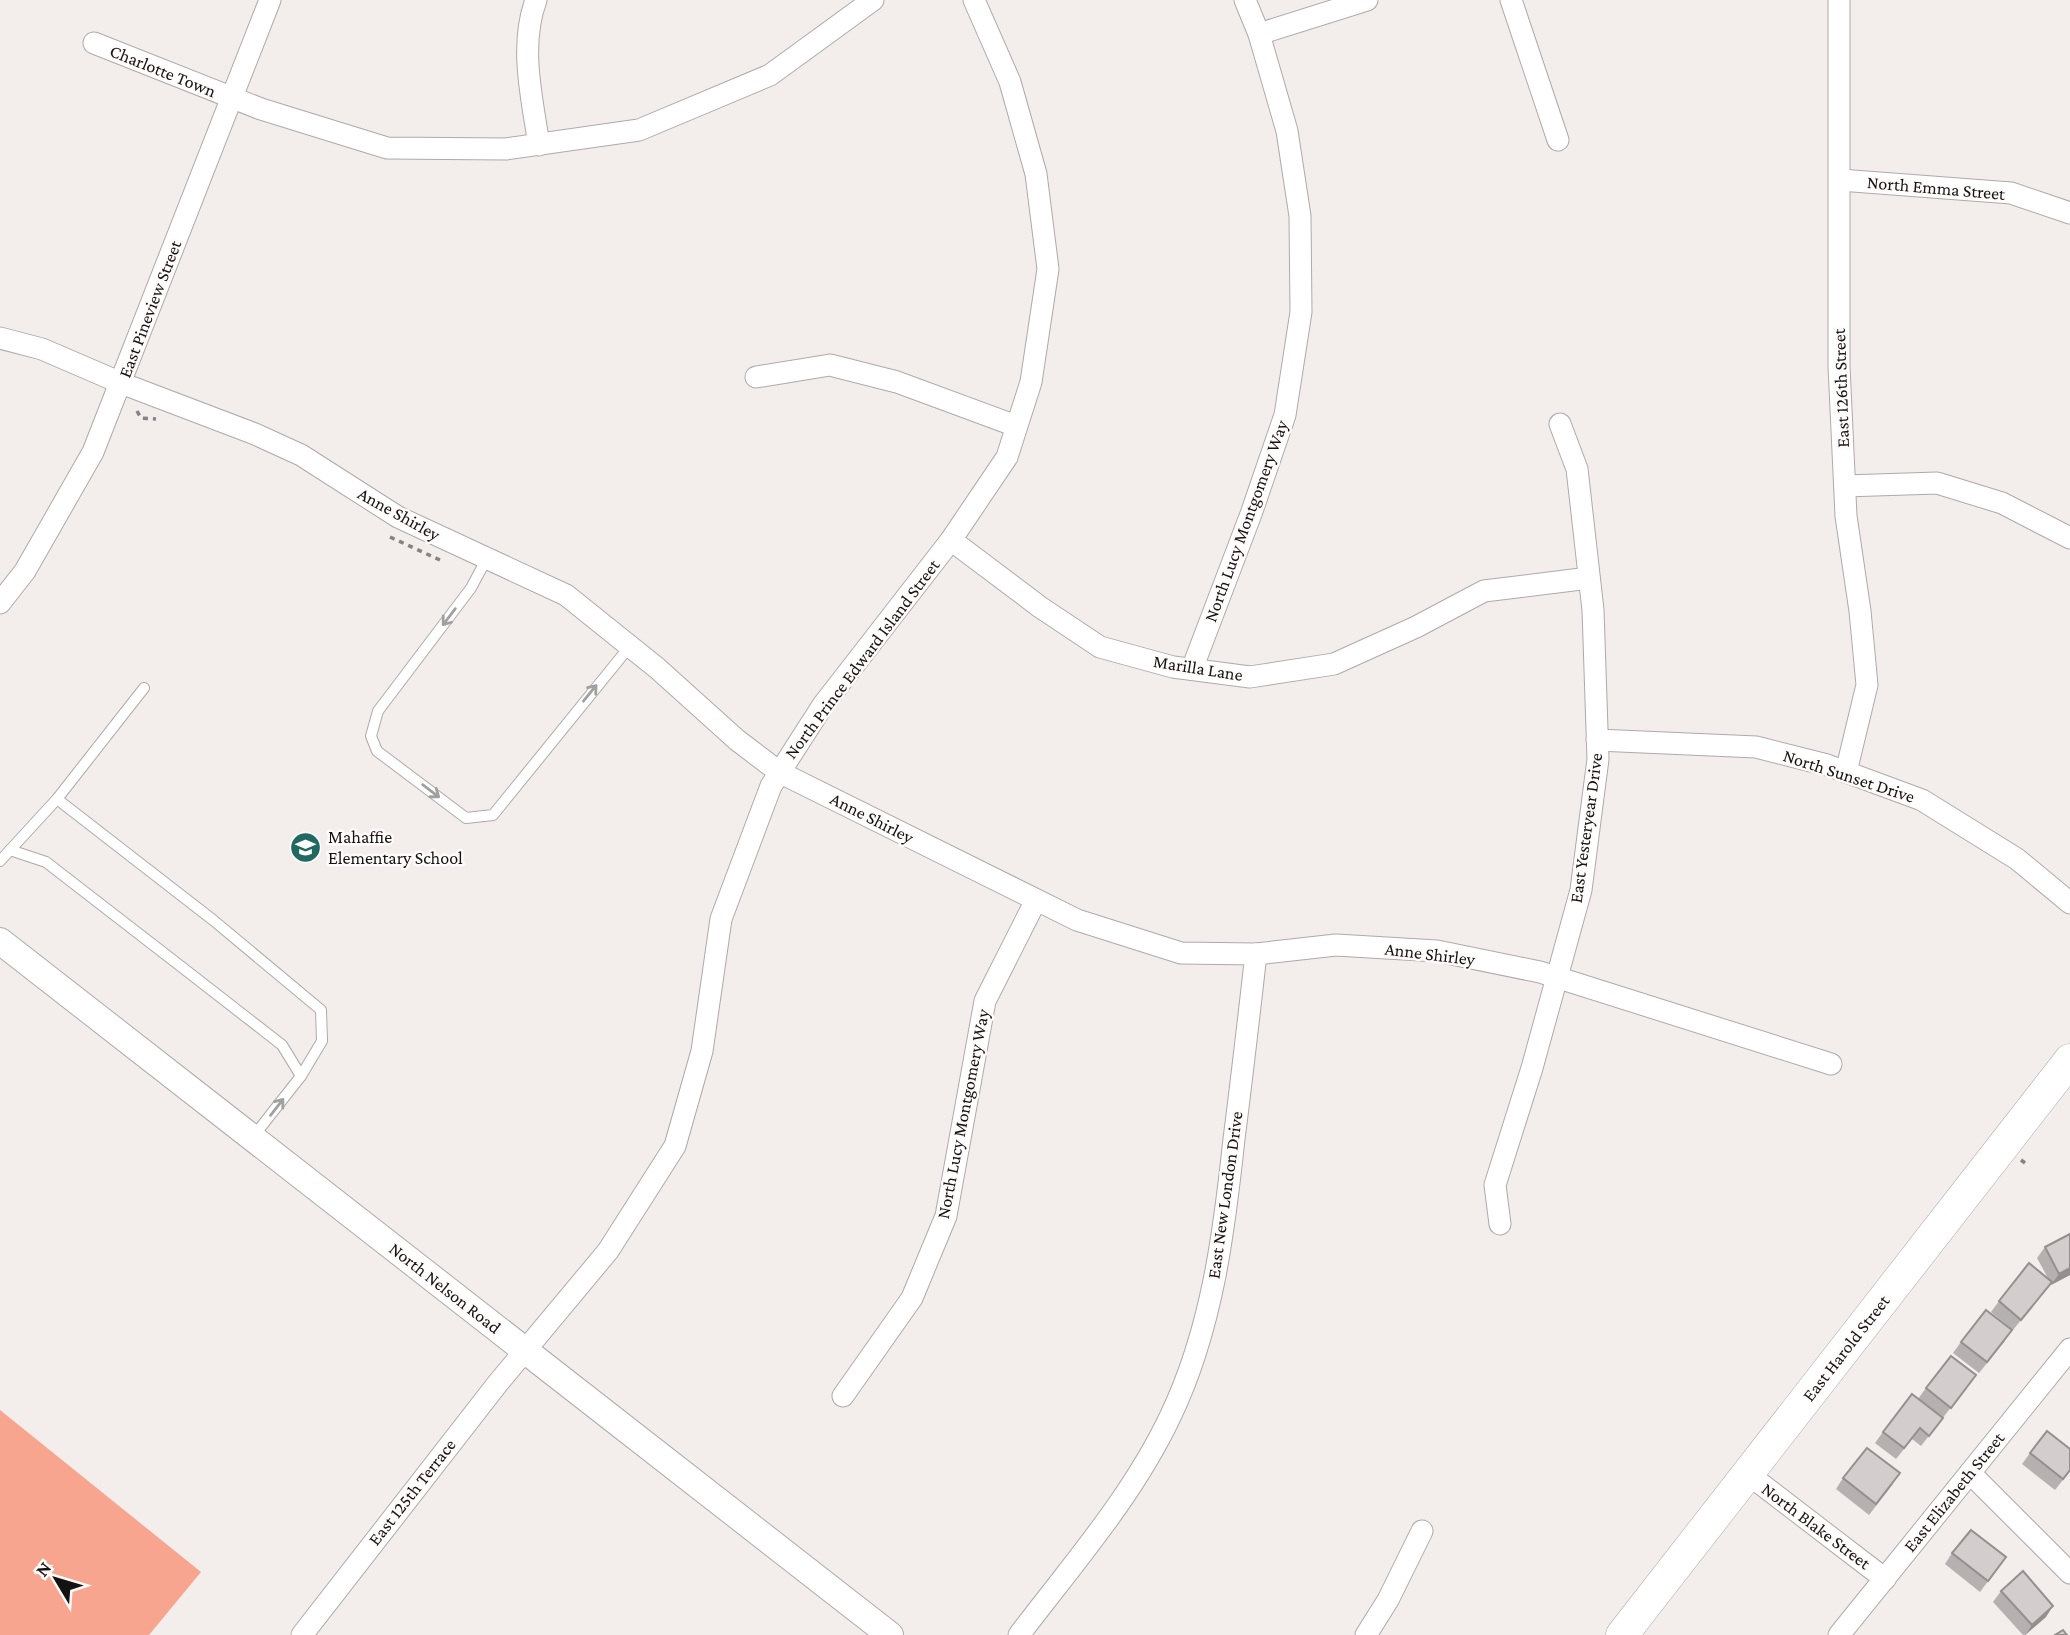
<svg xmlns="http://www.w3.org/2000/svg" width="2070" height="1635" viewBox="0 0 2070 1635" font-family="'Crimson Pro',serif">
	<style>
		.forest { fill: #f8a590 }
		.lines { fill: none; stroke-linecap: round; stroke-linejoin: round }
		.service-casing { stroke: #afaaa9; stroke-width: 12 }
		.minor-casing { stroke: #afaaa9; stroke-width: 23 }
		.tertiary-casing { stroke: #afaaa9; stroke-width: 28 }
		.secondary-casing { stroke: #afaaa9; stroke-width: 33 }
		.path { stroke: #878383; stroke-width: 3.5; stroke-dasharray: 5 5; stroke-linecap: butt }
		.service { stroke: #fff; stroke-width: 10 }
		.minor { stroke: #fff; stroke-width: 21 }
		.tertiary { stroke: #fff; stroke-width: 26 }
		.secondary { stroke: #fff; stroke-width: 32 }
		.wall { fill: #b5b1b0 }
		.shaded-wall { fill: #949090 }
		.building { fill: #d3cecd; stroke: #949090; stroke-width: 2 }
		.oneway { stroke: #a1a0a0 }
		.labels { text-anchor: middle; stroke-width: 5; stroke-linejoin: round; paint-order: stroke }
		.street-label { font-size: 18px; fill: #141212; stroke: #fefbfa }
		.poi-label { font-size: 18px; fill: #141212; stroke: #fefbfa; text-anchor: start }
	</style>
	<rect width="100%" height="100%" fill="#f3edec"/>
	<path class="forest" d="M 0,1410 L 201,1572 L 149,1635 L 0,1635 Z"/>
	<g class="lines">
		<defs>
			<g id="service">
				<path d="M 486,560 L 471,588 L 378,711 L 371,736 L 377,751 L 466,818 L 493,815 L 630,646"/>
				<path d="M 57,799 L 213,920 L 321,1010 L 322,1041 L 301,1076 L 253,1137"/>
				<path d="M 10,850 L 46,862 L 183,968 L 282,1045 L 301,1076"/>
				<path d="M 0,861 L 57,799 L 144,688"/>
			</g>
			<g id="minor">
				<path d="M 536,0 C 519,46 532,98 539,145"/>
				<path d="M 1511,0 L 1558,140"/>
				<path d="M 1839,0 L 1839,366 L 1846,516 L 1860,611 L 1867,685 L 1846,772"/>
				<path d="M 1259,34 L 1367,0"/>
				<path d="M 94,43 L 261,109 L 387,148 L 506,149 L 639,130 L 770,75 L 873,0"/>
				<path d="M 1840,180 L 2011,193 L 2070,213"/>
				<path d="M 0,338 L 42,349 L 121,383 L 255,434 L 301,455 L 398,517 L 566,595 L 657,668 L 737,740 L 779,772 L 1077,920 L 1181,953 L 1256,954 L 1336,945 L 1437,951 L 1540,972 L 1831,1064"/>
				<path d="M 756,377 L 830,365 L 897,382 L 1016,426"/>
				<path d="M 1845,486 L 1937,483 L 2002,503 L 2070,538"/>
				<path d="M 951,540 L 1040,607 L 1100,647 L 1173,667 L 1250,677 L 1334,664 L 1416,627 L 1484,591 L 1589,578"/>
				<path d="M 0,603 L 25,571 L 93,452 L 270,0"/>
				<path d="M 1192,669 L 1251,514 L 1285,415 L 1301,312 L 1300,216 L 1287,131 L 1259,34 L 1245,0"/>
				<path d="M 1597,740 L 1756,747 L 1827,765 L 1922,800 L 2017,859 L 2070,903"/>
				<path d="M 1500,1224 L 1495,1185 L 1532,1068 L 1581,890 L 1598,759 L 1593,610 L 1577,469 L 1560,424"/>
				<path d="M 843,1396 L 912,1298 L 946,1216 L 985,1001 L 1036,900"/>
				<path d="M 1970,1473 L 2070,1573"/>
				<path d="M 1748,1474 L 1885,1579"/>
				<path d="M 302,1635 L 498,1383 L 608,1251 L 675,1146 L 702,1051 L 721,919 L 771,786 L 823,705 L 951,540 L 1007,457 L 1031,382 L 1048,269 L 1036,174 L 1010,82 L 974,0"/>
				<path d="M 1019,1635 C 1072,1565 1132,1497 1170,1417 C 1212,1330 1224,1233 1234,1139 C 1242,1077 1249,1015 1256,954"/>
				<path d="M 1366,1635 L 1388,1600 L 1422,1531"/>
				<path d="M 1839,1635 L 2070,1349"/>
			</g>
			<path id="tertiary" d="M 0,941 L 890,1635"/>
			<path id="secondary" d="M 1622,1635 L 2070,1060"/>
		</defs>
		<use href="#service" class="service-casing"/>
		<use href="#minor" class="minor-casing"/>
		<use href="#tertiary" class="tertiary-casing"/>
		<use href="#secondary" class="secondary-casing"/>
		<g class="path">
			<path d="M 137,411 L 141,418 L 156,419"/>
			<path d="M 390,537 L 440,560"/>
			<path d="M 2021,1160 L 2029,1166"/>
		</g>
		<use href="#service" class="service"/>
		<use href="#minor" class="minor"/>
		<use href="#tertiary" class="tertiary"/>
		<use href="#secondary" class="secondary"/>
	</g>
	<g class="wall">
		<path d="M 2070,1234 L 2070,1275 L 2051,1285 L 2050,1284 L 2013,1330 L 1991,1312 L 1999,1301 L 2048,1278 L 2037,1258 L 2045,1247 Z"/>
		<path d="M 2005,1341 L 1979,1373 L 1953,1353 L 1961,1342 Z"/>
		<path d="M 1976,1375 L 1921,1446 L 1912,1439 L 1896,1459 L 1875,1443 L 1883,1432 L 1918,1399 L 1926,1388 Z"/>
		<path d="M 2070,1449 L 2070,1471 L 2055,1490 L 2022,1464 L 2030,1453 Z"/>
		<path d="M 1843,1478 L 1893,1484 L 1869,1515 L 1836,1489 Z"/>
		<path d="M 1952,1553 L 2006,1557 L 1980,1592 L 1945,1564 Z"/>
		<path d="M 2001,1591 L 2046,1617 L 2025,1635 L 2023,1635 L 1993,1602 Z"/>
	</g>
	<g class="shaded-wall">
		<path d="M 2070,1268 L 2070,1275 L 2051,1285 L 2059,1274 Z"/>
		<path d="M 2053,1606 L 2046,1617 L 2025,1635 L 2032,1625 Z"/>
	</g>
	<g class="building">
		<path d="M 2070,1234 L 2070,1268 L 2059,1274 L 2045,1247 Z"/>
		<path d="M 2029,1263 L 2052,1282 L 2021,1320 L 1999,1301 Z"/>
		<path d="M 1986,1310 L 2012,1330 L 1987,1362 L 1961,1342 Z"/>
		<path d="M 1951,1356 L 1976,1375 L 1951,1408 L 1926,1388 Z"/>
		<path d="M 1912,1394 L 1943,1418 L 1929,1436 L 1920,1428 L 1904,1448 L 1883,1432 Z"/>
		<path d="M 2047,1431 L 2070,1449 L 2070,1470 L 2063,1479 L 2030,1453 Z"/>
		<path d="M 1867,1448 L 1900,1473 L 1876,1504 L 1843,1478 Z"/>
		<path d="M 1971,1530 L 2006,1557 L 1988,1581 L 1952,1553 Z"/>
		<path d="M 2023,1571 L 2053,1606 L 2032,1625 L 2001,1591 Z"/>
		<path d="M 2063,1630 L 2067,1635 L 2055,1635 Z"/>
	</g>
	<defs><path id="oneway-shaft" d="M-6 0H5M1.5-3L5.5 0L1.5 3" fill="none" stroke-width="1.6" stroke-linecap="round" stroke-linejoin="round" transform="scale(1.75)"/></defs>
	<g class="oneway">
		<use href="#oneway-shaft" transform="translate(449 617) rotate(127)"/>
		<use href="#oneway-shaft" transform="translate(590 693) rotate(-51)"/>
		<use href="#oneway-shaft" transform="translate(431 791) rotate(37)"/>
		<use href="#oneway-shaft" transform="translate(277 1107) rotate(-52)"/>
	</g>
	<defs>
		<symbol id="school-disc" viewBox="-11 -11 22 22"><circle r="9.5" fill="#1f6962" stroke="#fefbfa"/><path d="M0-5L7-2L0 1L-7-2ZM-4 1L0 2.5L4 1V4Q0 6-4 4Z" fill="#fff"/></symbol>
	</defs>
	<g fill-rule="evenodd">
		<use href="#school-disc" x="288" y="830" width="35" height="35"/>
	</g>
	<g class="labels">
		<g class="street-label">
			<text transform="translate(163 71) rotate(22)" y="6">Charlotte Town</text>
			<text transform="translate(1936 188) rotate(5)" y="6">North Emma Street</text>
			<text transform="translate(150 309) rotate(-69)" y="6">East Pineview Street</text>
			<text transform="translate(1841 388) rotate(-92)" y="6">East 126th Street</text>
			<text transform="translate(399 514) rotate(29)" y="6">Anne Shirley</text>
			<text transform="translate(1246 521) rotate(-70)" y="6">North Lucy Montgomery Way</text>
			<text transform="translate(862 659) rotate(-53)" y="6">North Prince Edward Island Street</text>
			<text transform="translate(1198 668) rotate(9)" y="6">Marilla Lane</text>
			<text transform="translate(1849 776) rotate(18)" y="6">North Sunset Drive</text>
			<text transform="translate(872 818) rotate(27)" y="6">Anne Shirley</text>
			<text transform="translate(1586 828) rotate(-82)" y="6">East Yesteryear Drive</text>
			<text transform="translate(1430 954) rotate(7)" y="6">Anne Shirley</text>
			<text transform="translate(963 1114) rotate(-79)" y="6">North Lucy Montgomery Way</text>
			<text transform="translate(1225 1195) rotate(-82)" y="6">East New London Drive</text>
			<text transform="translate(445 1288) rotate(38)" y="6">North Nelson Road</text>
			<text transform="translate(1846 1348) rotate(-52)" y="6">East Harold Street</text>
			<text transform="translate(412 1492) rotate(-52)" y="6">East 125th Terrace</text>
			<text transform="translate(1954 1492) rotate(-51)" y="6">East Elizabeth Street</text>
			<text transform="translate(1816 1526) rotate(37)" y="6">North Blake Street</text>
		</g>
		<g class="poi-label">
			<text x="328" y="843">Mahaffie<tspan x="328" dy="21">Elementary School</tspan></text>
		</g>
	</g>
	<g transform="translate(56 1579) rotate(308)" stroke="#fefbfa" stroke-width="5" paint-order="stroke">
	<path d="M0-5L12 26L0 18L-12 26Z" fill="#141212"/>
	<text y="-10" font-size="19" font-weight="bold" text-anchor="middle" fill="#141212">N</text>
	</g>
</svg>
